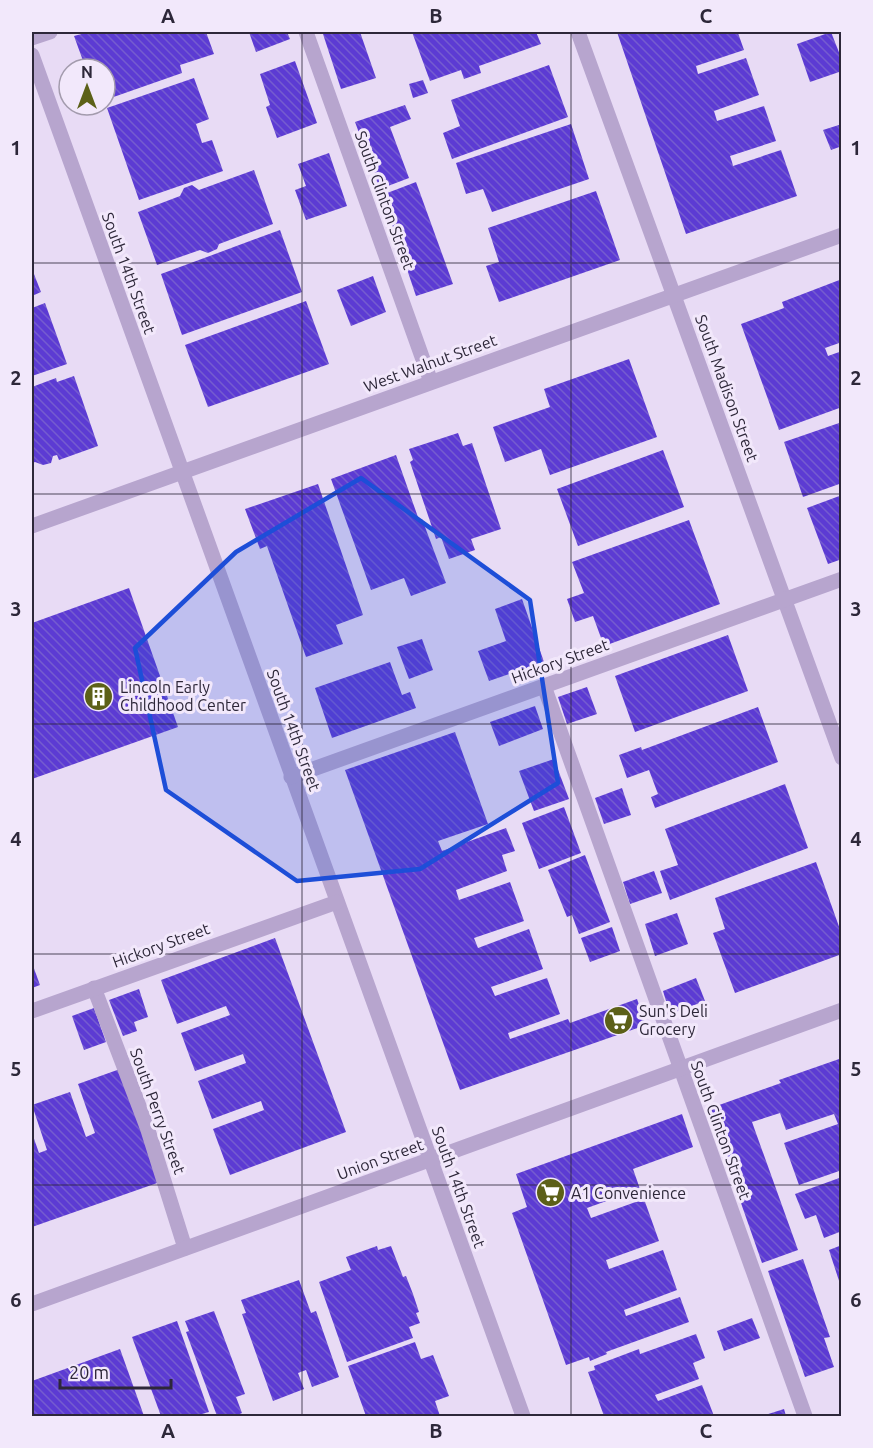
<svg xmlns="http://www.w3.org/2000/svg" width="873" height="1448" viewBox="0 0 873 1448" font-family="Ubuntu,sans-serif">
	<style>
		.building { fill: url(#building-back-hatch) }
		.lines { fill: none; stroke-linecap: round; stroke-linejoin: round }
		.minor { stroke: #b7a5ce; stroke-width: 15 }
		.marked { fill: #1d4ed8; fill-opacity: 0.2; stroke: #1d4ed8; stroke-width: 4.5; stroke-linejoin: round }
		.grid { fill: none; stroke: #2d2739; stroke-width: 1.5; stroke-opacity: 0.55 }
		.labels { text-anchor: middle; stroke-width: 6; stroke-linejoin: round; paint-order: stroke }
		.street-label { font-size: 16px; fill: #2d2739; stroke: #f2e8fb }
		.poi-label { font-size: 16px; fill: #2d2739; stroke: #f2e8fb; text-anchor: start }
		.neatline { fill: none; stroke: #2d2739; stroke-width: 2 }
		.grid-label { font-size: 20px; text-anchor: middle; font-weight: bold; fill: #2d2739 }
	</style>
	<defs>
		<pattern id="building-back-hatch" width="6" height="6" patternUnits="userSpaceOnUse" patternTransform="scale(1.5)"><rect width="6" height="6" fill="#5c3bd3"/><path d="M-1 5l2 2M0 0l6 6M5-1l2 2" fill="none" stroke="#755ccf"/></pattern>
	</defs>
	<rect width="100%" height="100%" fill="#e8dbf5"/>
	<g class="building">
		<path d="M 89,32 L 206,32 L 214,54 L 180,65 L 182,73 L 105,100 L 105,69 L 86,69 L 74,36 Z"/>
		<path d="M 249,32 L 287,32 L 290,39 L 256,52 Z"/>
		<path d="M 329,32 L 360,32 L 376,78 L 341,89 L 323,34 Z"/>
		<path d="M 412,32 L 536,32 L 541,44 L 479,66 L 481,73 L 464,79 L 461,70 L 430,81 Z"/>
		<path d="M 617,32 L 742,32 L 738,33 L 744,50 L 696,66 L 698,74 L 746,58 L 759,95 L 714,111 L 717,121 L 764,106 L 776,141 L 730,156 L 732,162 L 733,166 L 781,150 L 797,196 L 686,234 Z"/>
		<path d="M 831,32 L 842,60 L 842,71 L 810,82 L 797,44 Z"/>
		<path d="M 295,61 L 317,123 L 277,138 L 266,107 L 270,105 L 260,74 Z"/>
		<path d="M 549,65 L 568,117 L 452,159 L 443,133 L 460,126 L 451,100 Z"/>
		<path d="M 194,78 L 209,119 L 196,124 L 202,143 L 212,140 L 223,171 L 139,200 L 107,108 Z"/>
		<path d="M 423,80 L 428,93 L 413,98 L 409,84 Z"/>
		<path d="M 405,105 L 411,119 L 390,127 L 409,178 L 380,189 L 355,122 Z"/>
		<path d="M 571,124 L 589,179 L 492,212 L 483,189 L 466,194 L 456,163 Z"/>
		<path d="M 842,124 L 842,146 L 831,150 L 823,130 Z"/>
		<path d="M 329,153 L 347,206 L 306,220 L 295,190 L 306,186 L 298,164 Z"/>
		<path d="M 254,170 L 273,224 L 219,244 L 217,249 L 208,253 L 200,250 L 157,265 L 138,212 L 180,196 L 184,188 L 192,185 L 199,190 Z"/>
		<path d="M 416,182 L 453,284 L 416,296 L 382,195 Z"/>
		<path d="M 596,191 L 620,260 L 499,302 L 486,266 L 499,262 L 488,228 Z"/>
		<path d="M 280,230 L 302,292 L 182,335 L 161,274 Z"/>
		<path d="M 32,269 L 41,292 L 32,296 Z"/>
		<path d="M 373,276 L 386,312 L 351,326 L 337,290 Z"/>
		<path d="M 842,279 L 842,342 L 825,348 L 828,356 L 842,351 L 842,407 L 779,430 L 741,324 L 784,308 L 782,302 Z"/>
		<path d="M 306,301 L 329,364 L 208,407 L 185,345 Z"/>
		<path d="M 45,303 L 67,364 L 32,376 L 32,308 Z"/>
		<path d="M 629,359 L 657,437 L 550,475 L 541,449 L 505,462 L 493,427 L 550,407 L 544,389 Z"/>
		<path d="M 74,376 L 98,446 L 59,460 L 57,455 L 53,456 L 51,463 L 43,465 L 35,462 L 32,463 L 32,387 L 56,378 L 57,382 Z"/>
		<path d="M 842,422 L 842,483 L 803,497 L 784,442 Z"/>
		<path d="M 458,433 L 463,446 L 472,443 L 501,529 L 471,539 L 475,550 L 449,559 L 441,537 L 436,539 L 410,462 L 413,460 L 409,449 Z"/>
		<path d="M 663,450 L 684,507 L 578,546 L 557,489 Z"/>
		<path d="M 396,455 L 419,520 L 422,519 L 446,583 L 411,596 L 404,578 L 371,590 L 331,479 Z"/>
		<path d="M 318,484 L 363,615 L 336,625 L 343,644 L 306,657 L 267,546 L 260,549 L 245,509 Z"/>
		<path d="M 842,495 L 842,559 L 828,564 L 807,508 Z"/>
		<path d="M 689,520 L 720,604 L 604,646 L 593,616 L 575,622 L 567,599 L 584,593 L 572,562 Z"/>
		<path d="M 129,588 L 178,727 L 32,779 L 32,623 Z"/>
		<path d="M 522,599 L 544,662 L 489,681 L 478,651 L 506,641 L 495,609 Z"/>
		<path d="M 728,635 L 748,691 L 635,732 L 615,676 Z"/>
		<path d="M 422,639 L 433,670 L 409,679 L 397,647 Z"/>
		<path d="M 390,662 L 402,695 L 410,692 L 416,708 L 332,738 L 315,688 Z"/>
		<path d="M 587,687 L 597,714 L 567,724 L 558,697 Z"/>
		<path d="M 535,706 L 543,729 L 499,746 L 490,722 Z"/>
		<path d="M 758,707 L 778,762 L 655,808 L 651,797 L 658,794 L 649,770 L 627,778 L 619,755 L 641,747 L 642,750 Z"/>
		<path d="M 455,732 L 488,824 L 438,841 L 442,851 L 506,828 L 515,851 L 502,855 L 507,871 L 456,890 L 459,900 L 510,882 L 524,921 L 474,938 L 478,948 L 529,929 L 543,969 L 491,987 L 495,996 L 547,978 L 560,1014 L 508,1033 L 510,1039 L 568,1019 L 570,1023 L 637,999 L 646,1025 L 460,1090 L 345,770 Z"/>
		<path d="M 554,759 L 569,799 L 534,811 L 519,771 Z"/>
		<path d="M 785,784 L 808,848 L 670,900 L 660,871 L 678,865 L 665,829 Z"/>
		<path d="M 622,788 L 631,815 L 604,824 L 595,798 Z"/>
		<path d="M 564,807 L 581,853 L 539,869 L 522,823 Z"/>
		<path d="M 585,855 L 610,922 L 579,934 L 572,915 L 567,917 L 548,870 Z"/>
		<path d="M 816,862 L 842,935 L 842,954 L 735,993 L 713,933 L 725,929 L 715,898 Z"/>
		<path d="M 654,871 L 662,893 L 630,904 L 623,882 Z"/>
		<path d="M 677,913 L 688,944 L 655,956 L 645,924 Z"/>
		<path d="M 612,927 L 620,951 L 590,962 L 581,938 Z"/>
		<path d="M 275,938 L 346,1132 L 230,1175 L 213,1129 L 264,1110 L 261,1101 L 212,1119 L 198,1081 L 246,1063 L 243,1054 L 195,1071 L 181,1033 L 230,1015 L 226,1006 L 177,1024 L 161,980 Z"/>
		<path d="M 32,963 L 40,985 L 32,988 Z"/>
		<path d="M 696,978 L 705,1001 L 670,1014 L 663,991 Z"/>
		<path d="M 139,989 L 148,1017 L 134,1022 L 137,1031 L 123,1036 L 109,1000 Z"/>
		<path d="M 94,1008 L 106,1042 L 84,1050 L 72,1016 Z"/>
		<path d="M 842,1058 L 842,1170 L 799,1185 L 784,1143 L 838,1124 L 834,1114 L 786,1130 L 780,1113 L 752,1122 L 798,1250 L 762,1263 L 708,1109 L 781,1083 L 779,1080 Z"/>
		<path d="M 120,1069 L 160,1182 L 32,1227 L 32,1133 L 39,1153 L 47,1150 L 32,1105 L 70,1092 L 86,1137 L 95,1133 L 78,1084 Z"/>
		<path d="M 682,1114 L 693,1147 L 633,1169 L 640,1189 L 587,1208 L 591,1218 L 644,1199 L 659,1241 L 606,1260 L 609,1269 L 663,1250 L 677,1290 L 624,1310 L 626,1316 L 680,1297 L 689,1322 L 606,1352 L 607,1354 L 590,1361 L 589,1357 L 566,1365 L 512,1213 L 527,1207 L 516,1174 Z"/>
		<path d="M 842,1177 L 842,1231 L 824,1238 L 816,1215 L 805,1219 L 795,1194 Z"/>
		<path d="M 842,1245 L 842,1287 L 841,1287 L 829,1250 Z"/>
		<path d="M 377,1246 L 378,1250 L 391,1246 L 403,1277 L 406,1276 L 413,1294 L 419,1312 L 416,1313 L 420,1323 L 409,1327 L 413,1338 L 347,1362 L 319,1282 L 351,1270 L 346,1257 Z"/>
		<path d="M 803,1259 L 830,1337 L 824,1338 L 834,1367 L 805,1377 L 768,1271 Z"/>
		<path d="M 299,1280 L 311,1313 L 316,1311 L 339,1377 L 312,1387 L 306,1370 L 298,1373 L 304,1389 L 273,1401 L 242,1314 L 246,1313 L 241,1300 Z"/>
		<path d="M 214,1311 L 245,1394 L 236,1397 L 242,1413 L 235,1416 L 217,1416 L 186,1332 L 189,1331 L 185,1321 Z"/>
		<path d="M 752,1318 L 760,1338 L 724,1351 L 717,1331 Z"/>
		<path d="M 177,1321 L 209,1412 L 195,1416 L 161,1416 L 132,1337 Z"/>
		<path d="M 696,1334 L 705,1358 L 693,1363 L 699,1379 L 655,1395 L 658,1401 L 702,1385 L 714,1416 L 604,1416 L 588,1372 L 595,1370 L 594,1366 L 639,1349 L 640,1354 Z"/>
		<path d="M 415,1342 L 421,1359 L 433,1355 L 449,1396 L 435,1401 L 440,1416 L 366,1416 L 348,1366 Z"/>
		<path d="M 120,1349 L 144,1416 L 32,1416 L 32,1381 Z"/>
		<path d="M 784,1409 L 786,1416 L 762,1416 Z"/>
	</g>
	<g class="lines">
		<g class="minor">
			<path d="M 306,32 L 431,382"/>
			<path d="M 578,32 L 842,758"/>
			<path d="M 32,38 L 50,32"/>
			<path d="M 32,55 L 523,1416"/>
			<path d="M 32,526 L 842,235"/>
			<path d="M 544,686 L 805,1416"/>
			<path d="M 291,777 L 842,579"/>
			<path d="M 94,988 L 147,1127 L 185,1248"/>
			<path d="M 32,1011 L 337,902"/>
			<path d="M 32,1304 L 842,1010"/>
		</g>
	</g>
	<path class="marked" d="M 361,478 L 530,600 L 558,783 L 420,869 L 297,881 L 166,790 L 135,648 L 236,552 Z"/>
	<path class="grid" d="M 302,32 L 302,1416M 571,32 L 571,1416M 32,263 L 842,263M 32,494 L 842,494M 32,724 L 842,724M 32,954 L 842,954M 32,1185 L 842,1185"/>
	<defs>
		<symbol id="building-disc" viewBox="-11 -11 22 22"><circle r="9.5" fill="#5c6018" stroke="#f2e8fb"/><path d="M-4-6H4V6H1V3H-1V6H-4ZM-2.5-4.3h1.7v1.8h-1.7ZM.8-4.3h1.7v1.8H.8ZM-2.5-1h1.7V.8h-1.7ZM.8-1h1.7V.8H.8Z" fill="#fff"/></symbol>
		<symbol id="supermarket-disc" viewBox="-11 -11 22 22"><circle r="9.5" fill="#5c6018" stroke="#f2e8fb"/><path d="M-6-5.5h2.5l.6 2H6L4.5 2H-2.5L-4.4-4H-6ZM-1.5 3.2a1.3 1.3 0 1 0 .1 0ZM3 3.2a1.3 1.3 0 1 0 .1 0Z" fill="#fff"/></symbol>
	</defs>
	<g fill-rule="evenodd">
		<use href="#building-disc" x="82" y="680" width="33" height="33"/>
		<use href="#supermarket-disc" x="602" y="1004" width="33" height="33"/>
		<use href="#supermarket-disc" x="534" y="1176" width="33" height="33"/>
	</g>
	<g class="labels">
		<g class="street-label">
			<text transform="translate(385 200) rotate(70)" y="6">South Clinton Street</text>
			<text transform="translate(129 273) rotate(70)" y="6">South 14th Street</text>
			<text transform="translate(430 363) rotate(-20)" y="6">West Walnut Street</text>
			<text transform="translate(727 388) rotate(70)" y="6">South Madison Street</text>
			<text transform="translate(560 661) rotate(-20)" y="6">Hickory Street</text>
			<text transform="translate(294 730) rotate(70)" y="6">South 14th Street</text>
			<text transform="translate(161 945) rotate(-20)" y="6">Hickory Street</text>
			<text transform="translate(158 1111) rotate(70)" y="6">South Perry Street</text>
			<text transform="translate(721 1130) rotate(70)" y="6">South Clinton Street</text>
			<text transform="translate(380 1159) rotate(-20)" y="6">Union Street</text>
			<text transform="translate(459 1187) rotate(70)" y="6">South 14th Street</text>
		</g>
		<g class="poi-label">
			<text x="120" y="693">Lincoln Early<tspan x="120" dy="18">Childhood Center</tspan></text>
			<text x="639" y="1017">Sun's Deli<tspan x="639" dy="18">Grocery</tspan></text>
			<text x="571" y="1199">A1 Convenience</text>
		</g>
	</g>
	<rect width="873" height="1448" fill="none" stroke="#f2e8fb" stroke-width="66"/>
	<g transform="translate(87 87)"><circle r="28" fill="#f2e8fb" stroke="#a39bad" stroke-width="1.5"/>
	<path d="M0-4.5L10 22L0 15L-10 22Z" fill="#5c6018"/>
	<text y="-9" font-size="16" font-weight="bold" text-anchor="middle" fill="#2d2739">N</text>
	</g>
	<path d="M60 1379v9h111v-9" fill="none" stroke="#2d2739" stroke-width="3"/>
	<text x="69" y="1379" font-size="18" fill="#2d2739" stroke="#f2e8fb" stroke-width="4.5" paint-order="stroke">20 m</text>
	<rect x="33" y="33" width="807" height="1382" class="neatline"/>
	<g class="grid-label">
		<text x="168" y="23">A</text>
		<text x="436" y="23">B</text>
		<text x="706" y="23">C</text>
		<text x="16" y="155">1</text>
		<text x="856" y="155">1</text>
		<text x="16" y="385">2</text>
		<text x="856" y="385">2</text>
		<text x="16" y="616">3</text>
		<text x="856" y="616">3</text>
		<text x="16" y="846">4</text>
		<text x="856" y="846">4</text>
		<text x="16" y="1076">5</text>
		<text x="856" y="1076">5</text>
		<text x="16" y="1307">6</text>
		<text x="856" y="1307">6</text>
		<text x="168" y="1438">A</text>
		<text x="436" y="1438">B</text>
		<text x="706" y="1438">C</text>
	</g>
</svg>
